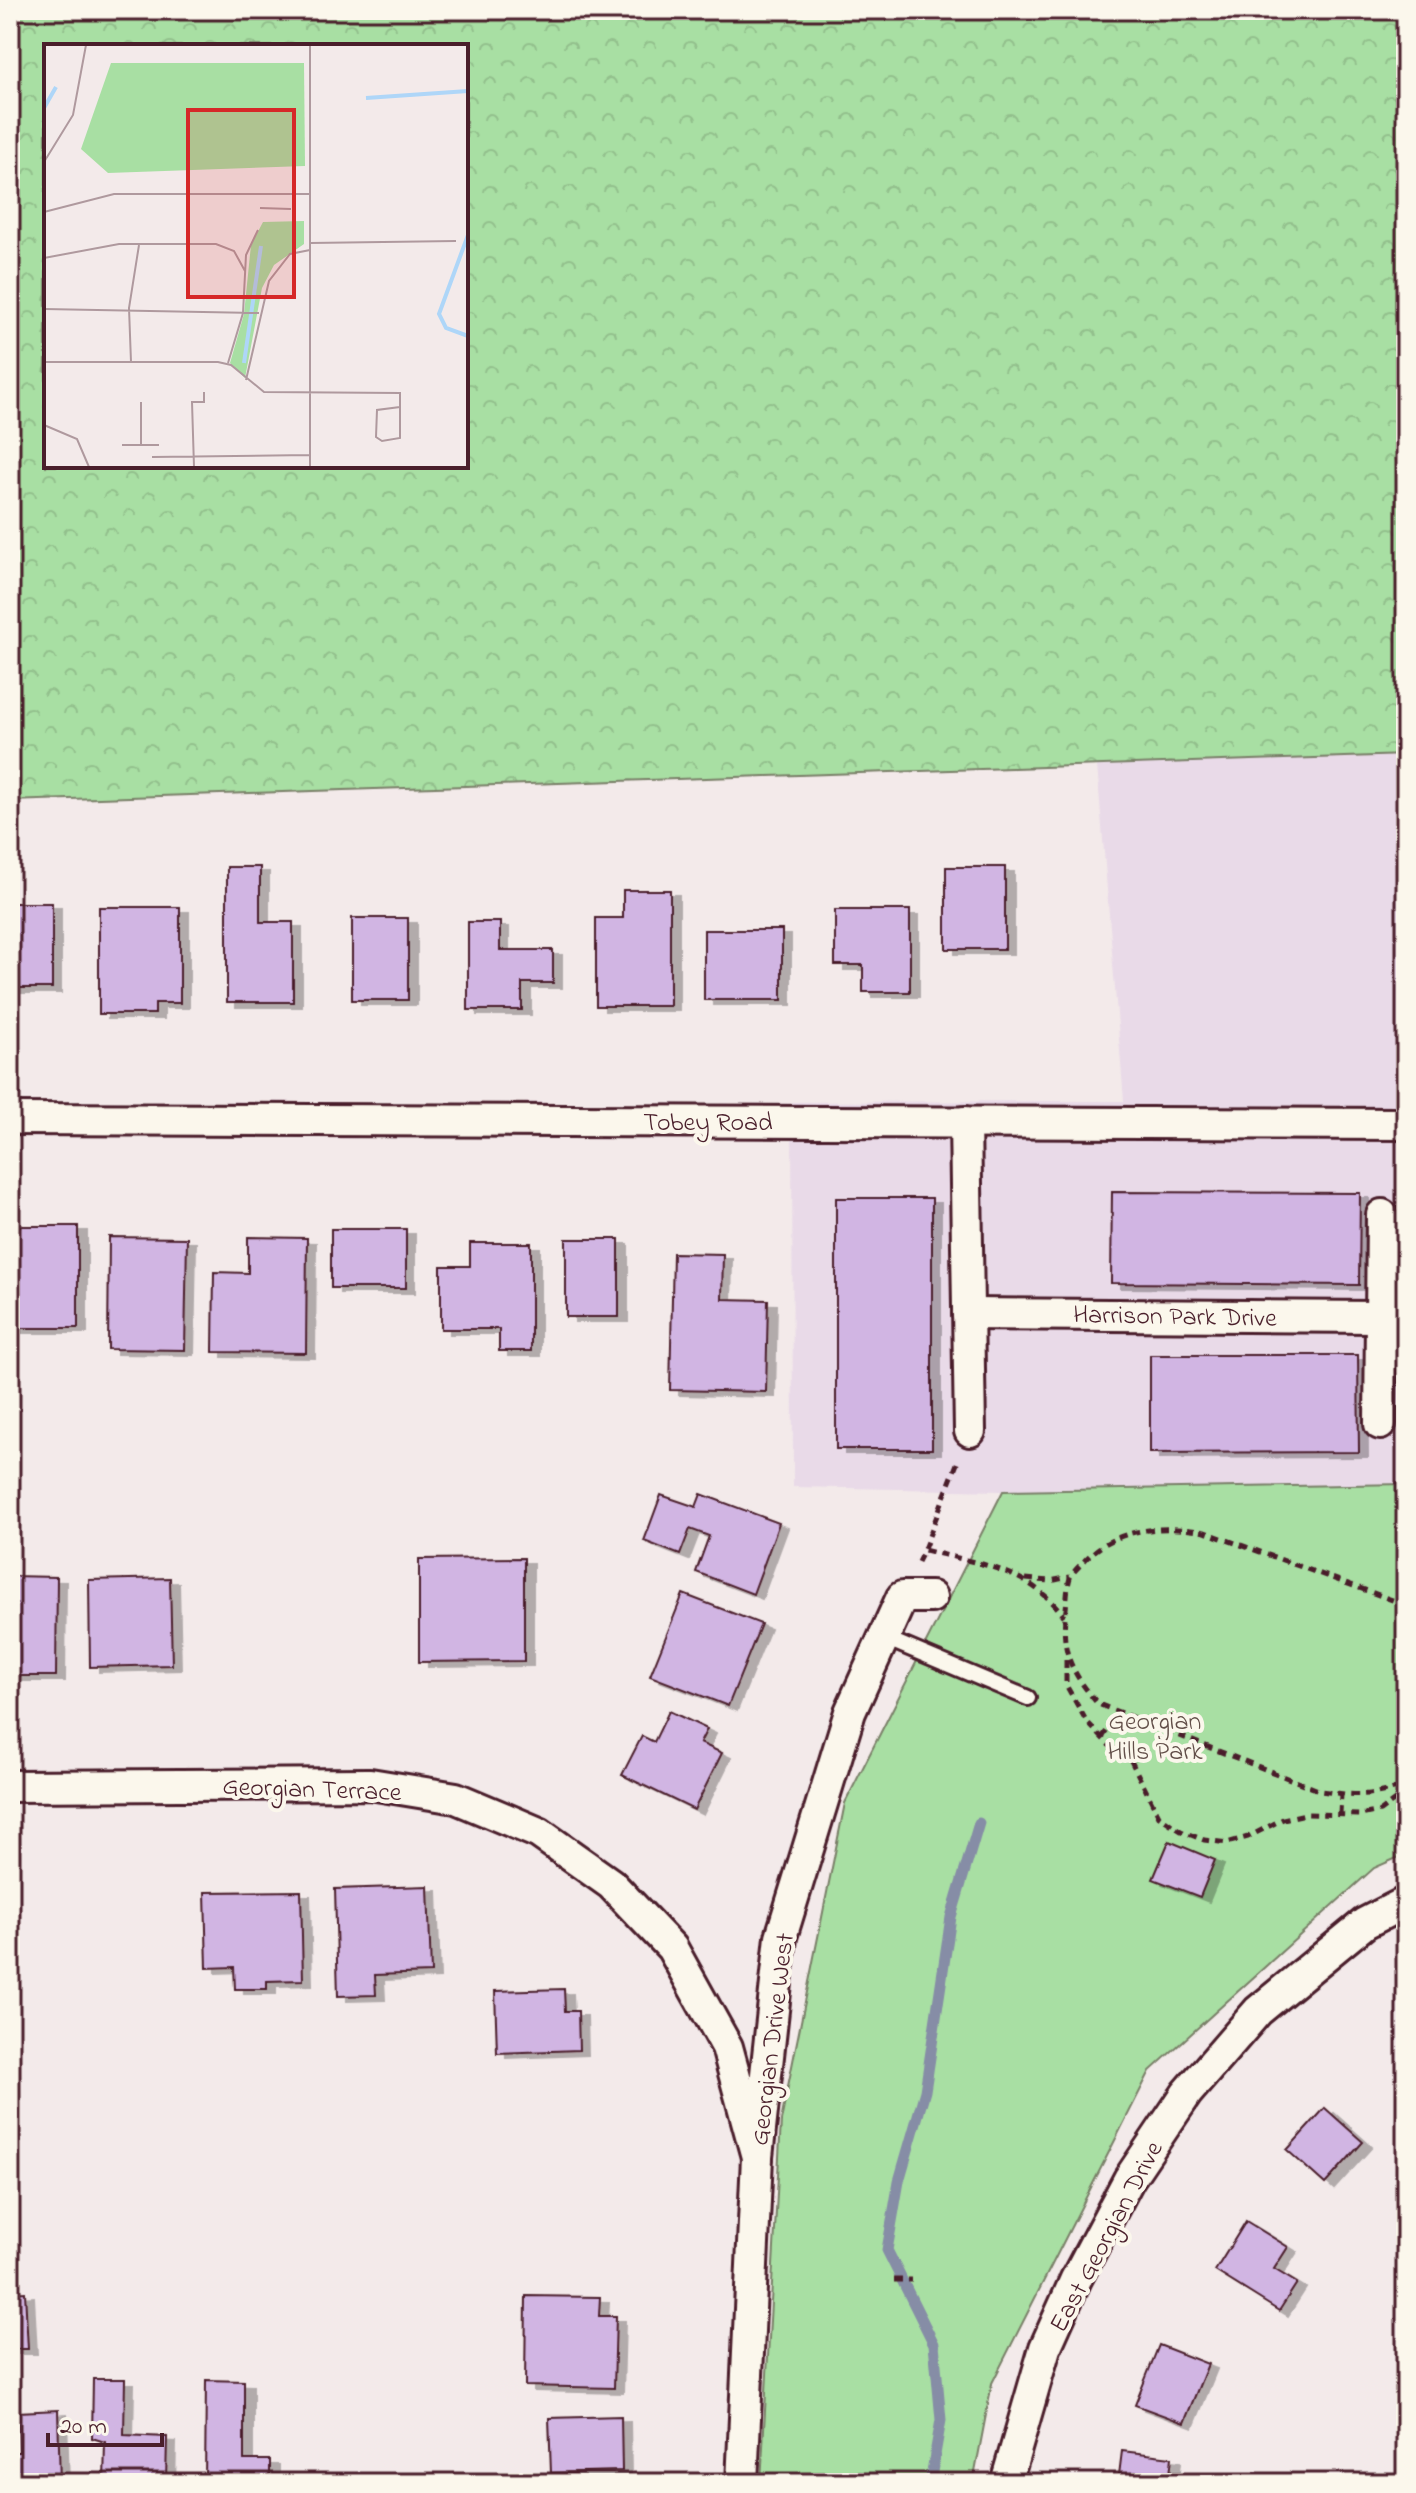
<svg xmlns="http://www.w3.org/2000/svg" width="1416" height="2493" viewBox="0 0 1416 2493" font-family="'Indie Flower',sans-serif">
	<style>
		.built { fill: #e9dae8 }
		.green { fill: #a8dfa3; stroke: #797f67; stroke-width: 2 }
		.forest { fill: url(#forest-crowns); stroke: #797f67; stroke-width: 2; fill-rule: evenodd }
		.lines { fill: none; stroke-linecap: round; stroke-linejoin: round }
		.stream { stroke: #868da6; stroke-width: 11 }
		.building { fill: #d1b5e3; stroke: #4a1f2b; stroke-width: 2; filter: url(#shadow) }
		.lane-casing { stroke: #4a1f2b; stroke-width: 20 }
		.street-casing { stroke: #4a1f2b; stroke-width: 36 }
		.path { stroke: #4a1f2b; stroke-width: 5; stroke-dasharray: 8 6; stroke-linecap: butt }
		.lane { stroke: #fbf7ec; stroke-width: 14 }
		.street { stroke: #fbf7ec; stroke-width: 30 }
		.labels { text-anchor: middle; stroke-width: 8; stroke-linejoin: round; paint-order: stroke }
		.street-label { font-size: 26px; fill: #4a1f2b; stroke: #fbf7ec }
		.park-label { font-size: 26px; fill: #624f49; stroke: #fbf7ec }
		.inset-river { fill: none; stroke: #aed6f8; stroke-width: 4 }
		.inset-road { fill: none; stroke: #af999e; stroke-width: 2 }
		.view { fill: #d62828; fill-opacity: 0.15; stroke: #d62828; stroke-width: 4 }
		.inset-edge { fill: none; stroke: #4a1f2b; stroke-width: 4 }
	</style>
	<defs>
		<pattern id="forest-crowns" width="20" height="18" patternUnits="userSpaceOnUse" patternTransform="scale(2)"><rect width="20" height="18" fill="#a8dfa3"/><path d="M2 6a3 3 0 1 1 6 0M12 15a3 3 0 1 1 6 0" fill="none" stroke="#92bf8c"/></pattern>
		<filter id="shadow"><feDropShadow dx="9" dy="5" stdDeviation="0" flood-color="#0004"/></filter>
	</defs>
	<rect width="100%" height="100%" fill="#f3eaea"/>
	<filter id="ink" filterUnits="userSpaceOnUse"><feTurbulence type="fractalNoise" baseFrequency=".0125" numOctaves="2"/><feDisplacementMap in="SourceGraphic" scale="16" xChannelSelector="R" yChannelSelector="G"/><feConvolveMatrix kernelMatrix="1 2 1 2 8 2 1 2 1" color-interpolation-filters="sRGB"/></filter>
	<g filter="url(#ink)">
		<path class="built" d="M 1406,755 L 1406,1484 L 1003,1491 L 793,1487 L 792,1102 L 1124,1101 L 1097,765 Z"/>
		<path class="green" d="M 1406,1484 L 1406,1854 L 1374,1868 L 1150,2071 L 992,2383 L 973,2483 L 761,2483 L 781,2121 L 845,1803 L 1003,1491 Z"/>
		<path class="forest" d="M 10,10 L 1406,10 L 1406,755 L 10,801 ZM 46,46 L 466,46 L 466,466 L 46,466 Z"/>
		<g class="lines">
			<path class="stream" d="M 930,2483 L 941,2420 L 934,2344 L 887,2250 L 899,2181 L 925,2091 L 951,1917 L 979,1823"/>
		</g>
		<g class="building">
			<path d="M 227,867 L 260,867 L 260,922 L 293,922 L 293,1002 L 227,1002 Z"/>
			<rect x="946" y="867" width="59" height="82"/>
			<path d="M 623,890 L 670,890 L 670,1006 L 596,1006 L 596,918 L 623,918 Z"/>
			<rect x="10" y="903" width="42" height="85"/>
			<path d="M 99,907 L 180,907 L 180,1003 L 155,1003 L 155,1014 L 99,1014 Z"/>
			<path d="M 835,910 L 910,910 L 910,992 L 863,992 L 863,965 L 835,965 Z"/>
			<rect x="352" y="918" width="56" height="82"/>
			<path d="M 468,922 L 500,922 L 500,950 L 553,950 L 553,983 L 522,983 L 522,1010 L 468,1010 Z"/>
			<rect x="704" y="930" width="78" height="70"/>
			<path d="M 1112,1192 L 1360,1193 L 1359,1285 L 1111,1283 Z"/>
			<rect x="836" y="1198" width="96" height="251"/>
			<rect x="10" y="1226" width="68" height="102"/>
			<rect x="331" y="1229" width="75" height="59"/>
			<path d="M 109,1237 L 187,1238 L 185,1350 L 108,1349 Z"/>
			<path d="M 248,1237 L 307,1238 L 306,1353 L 213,1352 L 214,1272 L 248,1273 Z"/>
			<rect x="566" y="1239" width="53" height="78"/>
			<path d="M 470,1243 L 531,1243 L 531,1351 L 499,1351 L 499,1329 L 441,1329 L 441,1266 L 470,1266 Z"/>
			<path d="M 673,1253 L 723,1254 L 722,1299 L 768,1300 L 766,1392 L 670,1390 Z"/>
			<path d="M 1150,1355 L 1358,1355 L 1359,1452 L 1150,1453 Z"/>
			<path d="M 701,1494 L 779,1523 L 753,1594 L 696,1572 L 709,1536 L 690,1529 L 680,1555 L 644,1541 L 661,1495 L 696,1507 Z"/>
			<path d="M 524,1558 L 524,1661 L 419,1662 L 419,1559 Z"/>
			<path d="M 10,1576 L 57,1577 L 56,1676 L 10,1676 Z"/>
			<path d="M 170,1578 L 172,1665 L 90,1667 L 89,1580 Z"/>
			<path d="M 683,1594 L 761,1624 L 728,1706 L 650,1676 Z"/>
			<path d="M 669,1711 L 707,1729 L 700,1743 L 722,1753 L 694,1810 L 622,1775 L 642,1736 L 654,1742 Z"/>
			<path d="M 1169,1841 L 1215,1860 L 1200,1897 L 1153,1879 Z"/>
			<path d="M 428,1886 L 431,1973 L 375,1975 L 376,1995 L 338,1996 L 335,1889 Z"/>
			<path d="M 301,1891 L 303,1980 L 267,1981 L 267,1989 L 235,1989 L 234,1967 L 207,1968 L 205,1892 Z"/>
			<path d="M 564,1989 L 565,2011 L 578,2011 L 579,2050 L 497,2053 L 495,1991 Z"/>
			<path d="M 1325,2108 L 1363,2142 L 1325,2184 L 1287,2150 Z"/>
			<path d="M 1246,2221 L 1288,2247 L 1274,2269 L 1297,2283 L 1279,2311 L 1215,2271 Z"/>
			<path d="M 25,2292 L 28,2349 L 10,2349 L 10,2293 Z"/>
			<path d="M 526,2296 L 600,2297 L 599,2316 L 616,2316 L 614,2388 L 525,2386 Z"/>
			<path d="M 1159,2345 L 1208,2364 L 1184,2423 L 1135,2405 Z"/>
			<path d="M 93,2379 L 125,2379 L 124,2435 L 167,2437 L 166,2483 L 104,2483 L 105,2442 L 92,2438 Z"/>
			<path d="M 206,2380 L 244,2381 L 244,2460 L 270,2460 L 270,2483 L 205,2483 Z"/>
			<path d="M 58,2410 L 60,2483 L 10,2483 L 10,2452 L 19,2452 L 18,2412 Z"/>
			<path d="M 621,2416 L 622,2471 L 551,2473 L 549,2418 Z"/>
			<path d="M 1122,2451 L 1172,2457 L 1169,2483 L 1118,2483 Z"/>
		</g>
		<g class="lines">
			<defs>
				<path id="lane" d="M 883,1637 L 1028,1698"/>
				<g id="street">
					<path d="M 10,1119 L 1406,1124"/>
					<path d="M 965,1122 L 970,1431"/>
					<path d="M 968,1314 L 1381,1317"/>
					<path d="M 1380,1424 L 1382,1215"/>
					<path d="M 10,1786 L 370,1784 L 456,1798 L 539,1833 L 611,1884 L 672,1948 L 727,2047 L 757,2157"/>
					<path d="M 742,2483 L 757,2157 L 781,1937 L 850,1712 L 902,1597 L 931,1597"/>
					<path d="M 1006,2483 L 1045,2348 L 1076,2279 L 1129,2179 L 1187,2093 L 1258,2011 L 1365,1923 L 1406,1902"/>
				</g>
			</defs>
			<use href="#lane" class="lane-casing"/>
			<use href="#street" class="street-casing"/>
			<g class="path">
				<path d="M 924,1549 L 958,1461"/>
				<path d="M 918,1562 L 924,1550 C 979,1564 1028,1568 1064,1616"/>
				<path d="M 1026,1579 L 1050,1581 L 1070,1577"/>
				<path d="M 1406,1605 L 1205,1532 C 1164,1525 1116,1527 1085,1560 C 1081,1565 1072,1572 1070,1578 C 1067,1587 1067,1600 1066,1609 C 1060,1651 1071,1672 1098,1704 L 1321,1791 C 1355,1796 1372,1797 1406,1785"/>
				<path d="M 1066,1660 L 1066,1685 L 1087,1722 L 1109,1745 L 1130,1759 L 1159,1816 L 1181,1831 L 1204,1840 L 1227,1843 L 1248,1837 L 1283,1819 L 1306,1814 L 1360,1815 L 1380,1811 L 1406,1792"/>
				<path d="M 1102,1738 L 1119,1712"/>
				<path d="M 1340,1814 L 1341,1794"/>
				<path d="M 894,2280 L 912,2280"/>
			</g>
			<use href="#lane" class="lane"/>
			<use href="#street" class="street"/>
		</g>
	</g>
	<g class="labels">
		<g class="street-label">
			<text x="708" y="1130">Tobey Road</text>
			<text transform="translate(1175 1315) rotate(1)" y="9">Harrison Park Drive</text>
			<text transform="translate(312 1788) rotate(2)" y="9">Georgian Terrace</text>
			<text transform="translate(771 2039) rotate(-83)" y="9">Georgian Drive West</text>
			<text transform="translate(1105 2236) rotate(-62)" y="9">East Georgian Drive</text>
		</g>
		<g class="park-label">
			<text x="1155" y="1729">Georgian<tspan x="1155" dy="30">Hills Park</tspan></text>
		</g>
	</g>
	<g transform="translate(44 44)">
		<rect width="424" height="424" fill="#f3eaea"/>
		<path d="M 260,177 L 260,200 L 230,221 L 218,244 L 201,334 L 186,319 L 200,270 L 207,201 L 219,178 Z" fill="#a8dfa3"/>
		<path d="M 67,19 L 260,19 L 261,122 L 64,129 L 37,105 Z" fill="#a8dfa3"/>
		<path class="inset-river" d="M 322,54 L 424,47M 0,64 L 12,43M 424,191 L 395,270 L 402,284 L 424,292M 200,319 L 217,202"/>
		<path class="inset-road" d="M 0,118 L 29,71 L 42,1M 216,164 L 247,165M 0,168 L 70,150 L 266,150M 266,199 L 412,197M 0,214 L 75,200 L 172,200 L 190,207 L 201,227M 0,265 L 215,269M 0,318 L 174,318 L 187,321 L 220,348 L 356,349 L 356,394 L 338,397 L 332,393 L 333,366 L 356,363M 87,318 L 85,264 L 95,201M 184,319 L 199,269 L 202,211 L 214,186M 202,336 L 225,237 L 246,210 L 266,206M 97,358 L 97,401M 0,381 L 33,395 L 45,423M 78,401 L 115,401M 108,413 L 266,411M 150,423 L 148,358 L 160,358 L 160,348M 266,423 L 266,1"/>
		<path class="view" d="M 144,66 L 250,66 L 250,253 L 144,253 Z"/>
		<rect width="424" height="424" class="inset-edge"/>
	</g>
	<rect width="1416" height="2493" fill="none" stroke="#fbf7ec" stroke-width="40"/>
	<rect x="20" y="20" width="1376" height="2453" fill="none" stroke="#4a1f2b" stroke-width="3" filter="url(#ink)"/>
	<path d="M48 2433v12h114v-12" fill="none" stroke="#4a1f2b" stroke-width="4"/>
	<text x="60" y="2433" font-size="24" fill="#4a1f2b" stroke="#fbf7ec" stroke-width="6" paint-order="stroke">20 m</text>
</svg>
